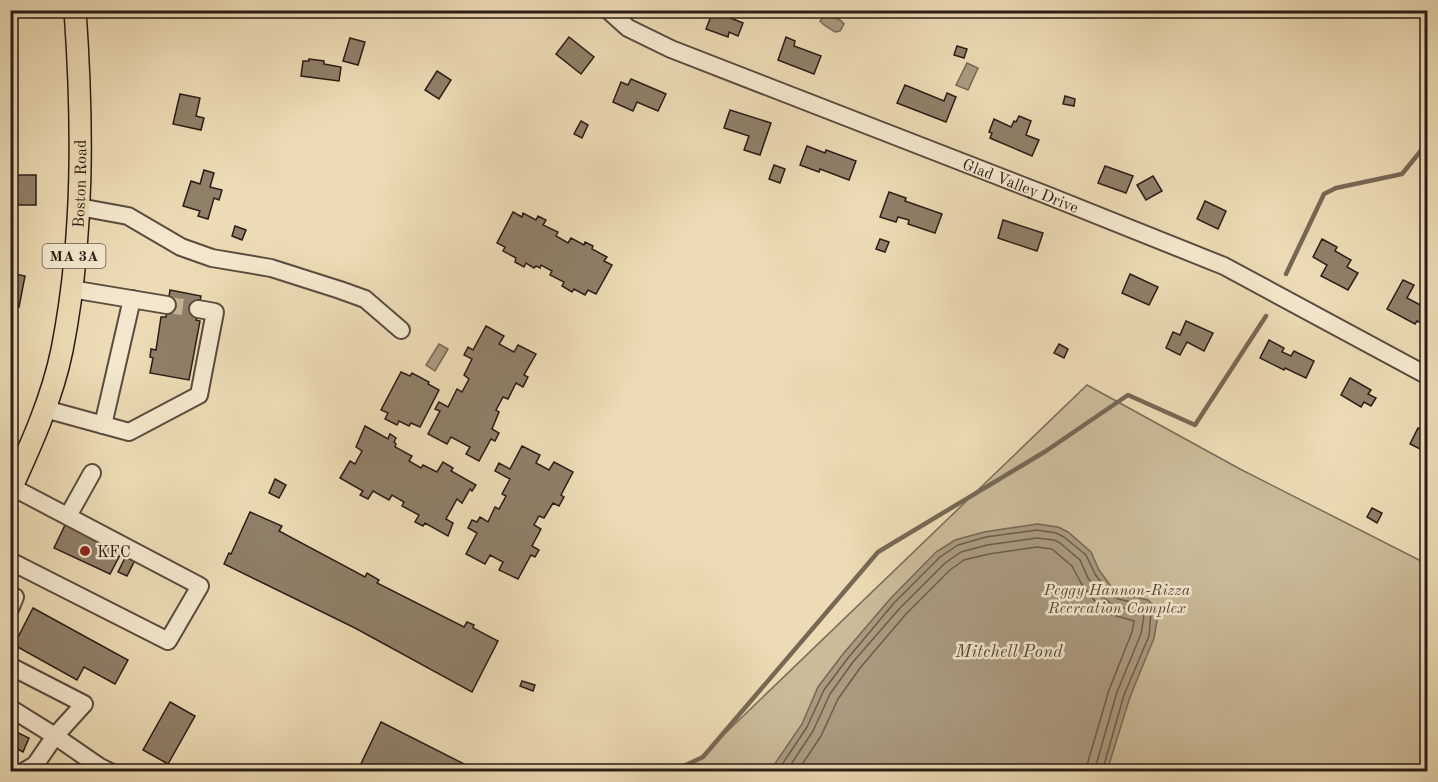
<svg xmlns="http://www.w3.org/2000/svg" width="1438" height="782" viewBox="0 0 1438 782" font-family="'Old Standard TT',serif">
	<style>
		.green { fill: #cbbb99; stroke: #7a6c58; stroke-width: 1.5 }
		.water { fill: #aa9a7f; stroke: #776855; stroke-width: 1.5 }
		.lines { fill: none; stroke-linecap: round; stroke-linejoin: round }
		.shore { stroke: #6a5c4b; stroke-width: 1.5 }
		.stream { stroke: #776855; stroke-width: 4.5 }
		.building { fill: #8f8069; stroke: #2a1d17; stroke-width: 1.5 }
		.minor-tunnel { stroke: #c5b595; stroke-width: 16; stroke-dasharray: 16 8; stroke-linecap: butt }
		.minor-casing { stroke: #5a4c3e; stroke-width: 20 }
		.major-casing { stroke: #2a1d17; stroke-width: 24 }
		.minor { stroke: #f3e8ce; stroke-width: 16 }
		.major { stroke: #ecdbb4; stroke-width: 21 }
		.poi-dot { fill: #8f2418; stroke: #f3e8ce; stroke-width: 2 }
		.labels { text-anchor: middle; stroke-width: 5; stroke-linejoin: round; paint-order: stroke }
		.shield { fill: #f3e8ce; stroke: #665a4e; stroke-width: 1.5 }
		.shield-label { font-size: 15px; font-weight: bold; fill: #2a1d17 }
		.street-label { font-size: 16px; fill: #2a1d17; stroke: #f3e8ce }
		.poi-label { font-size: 16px; fill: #2a1d17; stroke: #f3e8ce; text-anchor: start }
		.park-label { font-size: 16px; font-style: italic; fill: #5a4c3e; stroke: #f3e8ce }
		.water-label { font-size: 18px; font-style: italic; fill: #57493b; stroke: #f3e8ce }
	</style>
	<rect width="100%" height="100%" fill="#ecdbb4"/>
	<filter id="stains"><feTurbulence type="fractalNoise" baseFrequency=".00333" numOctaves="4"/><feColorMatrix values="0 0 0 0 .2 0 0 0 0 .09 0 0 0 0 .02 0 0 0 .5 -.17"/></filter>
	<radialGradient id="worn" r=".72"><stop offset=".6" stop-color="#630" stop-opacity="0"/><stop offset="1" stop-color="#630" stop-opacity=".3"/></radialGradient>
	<path class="green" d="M 1087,385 L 1240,469 L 1427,564 L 1427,771 L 685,772 Z"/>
	<g class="water">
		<path d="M 826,14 L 840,20 L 844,24 L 840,31 L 835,32 L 824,25 L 820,21 Z"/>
		<path d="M 967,63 L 978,68 L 968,90 L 956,85 Z"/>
		<path d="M 439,344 L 448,349 L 435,371 L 426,365 Z"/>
		<path d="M 1037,524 L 1058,527 L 1068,532 L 1091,552 L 1099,570 L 1112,588 L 1120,593 L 1148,600 L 1157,609 L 1158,615 L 1154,638 L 1130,697 L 1107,771 L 770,771 L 802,724 L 818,687 L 843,654 L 890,599 L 936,552 L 955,540 L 984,532 Z"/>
	</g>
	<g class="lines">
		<g class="shore">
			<path d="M 777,772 L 807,727 L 824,690 L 848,658 L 894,603 L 940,557 L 958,545 L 986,537 L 1037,530 L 1056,533 L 1064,537 L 1086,555 L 1095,574 L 1108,592 L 1118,599 L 1145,605 L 1151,612 L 1149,636 L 1124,695 L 1102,772"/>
			<path d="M 786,772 L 813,731 L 830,694 L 853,662 L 900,608 L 945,563 L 961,552 L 987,545 L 1037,538 L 1054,540 L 1060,543 L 1080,560 L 1088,578 L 1104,598 L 1114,606 L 1140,612 L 1144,615 L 1141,634 L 1117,692 L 1094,772"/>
			<path d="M 797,772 L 821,736 L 838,699 L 860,668 L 906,614 L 950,570 L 964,560 L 989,554 L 1037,547 L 1052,549 L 1072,566 L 1081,583 L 1098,605 L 1110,614 L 1134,621 L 1132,632 L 1109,690 L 1085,772"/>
		</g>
		<g class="stream">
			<path d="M 1286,274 L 1324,194 L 1336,188 L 1402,174 L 1428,142"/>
			<path d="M 671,772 L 703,757 L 878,552 L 1046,451 L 1128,395 L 1195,425 L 1266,316"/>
		</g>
	</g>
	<g class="building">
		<path d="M 713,11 L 743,23 L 738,36 L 729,32 L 728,37 L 706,29 Z"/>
		<path d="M 569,37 L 594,57 L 581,74 L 556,54 Z"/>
		<path d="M 786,37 L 795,41 L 794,46 L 821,56 L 814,74 L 778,60 Z"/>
		<path d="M 350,38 L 365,42 L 358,65 L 343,61 Z"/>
		<path d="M 957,46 L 967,49 L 964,58 L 954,55 Z"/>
		<path d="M 309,59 L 324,61 L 324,64 L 341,67 L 339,81 L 301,76 L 303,61 L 309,61 Z"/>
		<path d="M 437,71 L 451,80 L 439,99 L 425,90 Z"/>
		<path d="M 631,79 L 666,94 L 658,111 L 637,102 L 633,111 L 613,102 L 621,82 L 628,85 Z"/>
		<path d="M 905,85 L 944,101 L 947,93 L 956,97 L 946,122 L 897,103 Z"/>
		<path d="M 180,94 L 200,98 L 196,116 L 204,118 L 201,130 L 173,124 Z"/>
		<path d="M 1065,96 L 1075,99 L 1074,106 L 1063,104 Z"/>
		<path d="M 730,110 L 771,123 L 760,155 L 744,150 L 749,136 L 724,128 Z"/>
		<path d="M 1019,116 L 1031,121 L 1026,135 L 1039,140 L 1032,156 L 990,138 L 992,133 L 989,132 L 994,119 L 1011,127 L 1014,121 L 1016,122 Z"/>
		<path d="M 581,121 L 588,125 L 582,138 L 574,134 Z"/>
		<path d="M 807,146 L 825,153 L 826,150 L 856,161 L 849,180 L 820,169 L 819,172 L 800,165 Z"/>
		<path d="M 774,165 L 785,169 L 780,183 L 769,179 Z"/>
		<path d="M 1105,166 L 1133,176 L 1126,193 L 1098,183 Z"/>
		<path d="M 204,170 L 214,173 L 210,187 L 222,190 L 219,200 L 214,198 L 208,219 L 198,216 L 200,211 L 183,206 L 191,181 L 200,184 Z"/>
		<rect x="15" y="175" width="21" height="30"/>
		<path d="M 1153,176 L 1162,191 L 1146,200 L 1137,185 Z"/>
		<path d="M 889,192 L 906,198 L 905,201 L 942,214 L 935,233 L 908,224 L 909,220 L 898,217 L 896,222 L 880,217 Z"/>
		<path d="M 1205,201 L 1226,211 L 1218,229 L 1197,219 Z"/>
		<path d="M 513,212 L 522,217 L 523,213 L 536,220 L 538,216 L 546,220 L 543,225 L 558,232 L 556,236 L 568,243 L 571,238 L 584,245 L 585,242 L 593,246 L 592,249 L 607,257 L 604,261 L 612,265 L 596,294 L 588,290 L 585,295 L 574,289 L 572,292 L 562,286 L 564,282 L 550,275 L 552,271 L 541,265 L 540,268 L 536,266 L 534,268 L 526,263 L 524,267 L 515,262 L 516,258 L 503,251 L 505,247 L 497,243 Z"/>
		<path d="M 1003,220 L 1043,233 L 1037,251 L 998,238 Z"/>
		<path d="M 235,226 L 246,230 L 242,240 L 232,236 Z"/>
		<path d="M 880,239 L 889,242 L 885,252 L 876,249 Z"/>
		<path d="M 1322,239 L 1337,247 L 1335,251 L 1351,260 L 1347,267 L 1358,273 L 1348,290 L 1321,276 L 1327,265 L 1313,257 Z"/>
		<path d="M 10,273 L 25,276 L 19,307 L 10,305 Z"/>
		<path d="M 1130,274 L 1158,287 L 1149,305 L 1122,293 Z"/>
		<path d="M 1403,280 L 1414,285 L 1407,298 L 1424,307 L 1428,304 L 1428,326 L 1417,321 L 1415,324 L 1387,309 Z"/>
		<path d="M 170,290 L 201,296 L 196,320 L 200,321 L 189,380 L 150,373 L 153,358 L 150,357 L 151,349 L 156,350 L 161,317 L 166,317 Z"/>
		<path d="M 1186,321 L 1213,333 L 1204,351 L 1187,342 L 1180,355 L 1166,348 L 1173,332 L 1180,335 Z"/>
		<path d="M 486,326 L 504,336 L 499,344 L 514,352 L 518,345 L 536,354 L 524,375 L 528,377 L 523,387 L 516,383 L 508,399 L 503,397 L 496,410 L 499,412 L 492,429 L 499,433 L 495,441 L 491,439 L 479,461 L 466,454 L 470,447 L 451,437 L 447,444 L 428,434 L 440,411 L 435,409 L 439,402 L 448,407 L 457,389 L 462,392 L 469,379 L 464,375 L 472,359 L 464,355 L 468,347 L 473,350 Z"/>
		<path d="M 1269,340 L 1284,348 L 1282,352 L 1291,356 L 1294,351 L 1314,361 L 1306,378 L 1285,368 L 1284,370 L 1260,358 Z"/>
		<path d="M 1059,344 L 1068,349 L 1064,358 L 1054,353 Z"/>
		<path d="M 401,372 L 410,376 L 412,373 L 429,382 L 428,384 L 439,390 L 420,427 L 411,423 L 409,426 L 399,421 L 397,425 L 385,419 L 388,413 L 381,410 Z"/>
		<path d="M 1350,378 L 1371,390 L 1368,394 L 1376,398 L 1371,406 L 1364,402 L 1361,407 L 1341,395 Z"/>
		<path d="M 365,426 L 388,439 L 390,434 L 396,438 L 394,442 L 396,444 L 395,447 L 412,456 L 409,461 L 421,468 L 423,465 L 437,472 L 443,462 L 453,468 L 451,471 L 476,485 L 472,491 L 470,489 L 462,503 L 457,499 L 446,519 L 453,523 L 448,536 L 425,523 L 423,526 L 415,522 L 419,515 L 402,506 L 404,502 L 392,495 L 389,500 L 373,491 L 368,499 L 360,495 L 363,491 L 340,478 L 350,461 L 355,464 L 362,451 L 356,447 Z"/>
		<path d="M 1418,428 L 1428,433 L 1428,453 L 1410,444 Z"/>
		<path d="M 522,446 L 540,455 L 536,463 L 549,470 L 554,462 L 573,472 L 561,495 L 564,497 L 559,506 L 553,503 L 544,518 L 539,516 L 534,525 L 541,529 L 532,546 L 539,550 L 535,557 L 531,555 L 518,579 L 499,570 L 503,562 L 490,555 L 485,564 L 466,554 L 477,533 L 468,528 L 472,520 L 477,522 L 480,517 L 488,522 L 495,507 L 499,509 L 506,496 L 502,494 L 510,479 L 495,471 L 499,463 L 510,469 Z"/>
		<path d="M 275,479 L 286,485 L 279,498 L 269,493 Z"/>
		<path d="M 1372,508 L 1382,513 L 1377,523 L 1367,517 Z"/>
		<path d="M 250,512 L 282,526 L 279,531 L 365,577 L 367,573 L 379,580 L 377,583 L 464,627 L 467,622 L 474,625 L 473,628 L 498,641 L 472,692 L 355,628 L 224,564 L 229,553 L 231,554 Z"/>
		<path d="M 66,523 L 121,553 L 110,574 L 54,548 Z"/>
		<path d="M 126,556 L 135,560 L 127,576 L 118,572 Z"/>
		<path d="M 33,608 L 128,660 L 115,684 L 84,667 L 77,680 L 14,645 Z"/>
		<path d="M 522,681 L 535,685 L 533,691 L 520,686 Z"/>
		<path d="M 170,702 L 195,716 L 168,764 L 143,750 Z"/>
		<path d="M 10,721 L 17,724 L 14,731 L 29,738 L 23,752 L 10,745 Z"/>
		<path d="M 381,722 L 480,772 L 357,772 Z"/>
	</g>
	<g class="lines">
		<path class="minor-tunnel" d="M 167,305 L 198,309"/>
		<defs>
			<g id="minor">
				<path id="s1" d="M 608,10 L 628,28 L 671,49 L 1044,194 L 1224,266 L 1428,376"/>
				<path d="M 79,207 L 128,216 L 181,247 L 212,258 L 271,268 L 340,290 L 365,299 L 401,330"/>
				<path d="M 71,289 L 167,305"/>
				<path d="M 45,409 L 129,432 L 199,395 L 215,312 L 198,309"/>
				<path d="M 103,425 L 132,299"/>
				<path d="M 10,486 L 200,586 L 168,641 L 10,561"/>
				<path d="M 68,516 L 92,473"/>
				<path d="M 10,609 L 15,597"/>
				<path d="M 10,666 L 84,704 L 55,736 L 35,765 L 23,772"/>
				<path d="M 10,708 L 55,736 L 100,767 L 110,772"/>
			</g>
			<g id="major">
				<path id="s2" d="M 10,491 C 31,445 52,399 62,350 C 84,239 83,123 75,10"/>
			</g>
		</defs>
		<use href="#minor" class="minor-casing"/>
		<use href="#major" class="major-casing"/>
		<use href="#minor" class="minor"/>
		<use href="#major" class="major"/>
	</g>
	<circle class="poi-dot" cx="85" cy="551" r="6"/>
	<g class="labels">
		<rect class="shield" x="42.5" y="244" width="63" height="24" rx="4.5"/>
		<g class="shield-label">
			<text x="74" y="261">MA 3A</text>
		</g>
		<g class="street-label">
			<text dy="6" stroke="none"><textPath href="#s2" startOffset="318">Boston Road</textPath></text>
			<text dy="6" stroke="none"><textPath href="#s1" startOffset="450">Glad Valley Drive</textPath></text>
		</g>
		<g class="poi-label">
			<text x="97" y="557">KFC</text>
		</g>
		<g class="park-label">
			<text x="1117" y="595">Peggy Hannon-Rizza<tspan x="1117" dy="18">Recreation Complex</tspan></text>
		</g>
		<g class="water-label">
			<text x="1009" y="657">Mitchell Pond</text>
		</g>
	</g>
	<rect width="1438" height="782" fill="none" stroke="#ecdbb4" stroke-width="36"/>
	<rect x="12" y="12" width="1414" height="758" fill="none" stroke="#2a1d17" stroke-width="3"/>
	<rect x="18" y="18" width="1402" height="746" fill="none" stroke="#2a1d17" stroke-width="1.5"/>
	<rect width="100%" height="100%" filter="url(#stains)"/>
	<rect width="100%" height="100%" fill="url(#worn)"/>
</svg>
